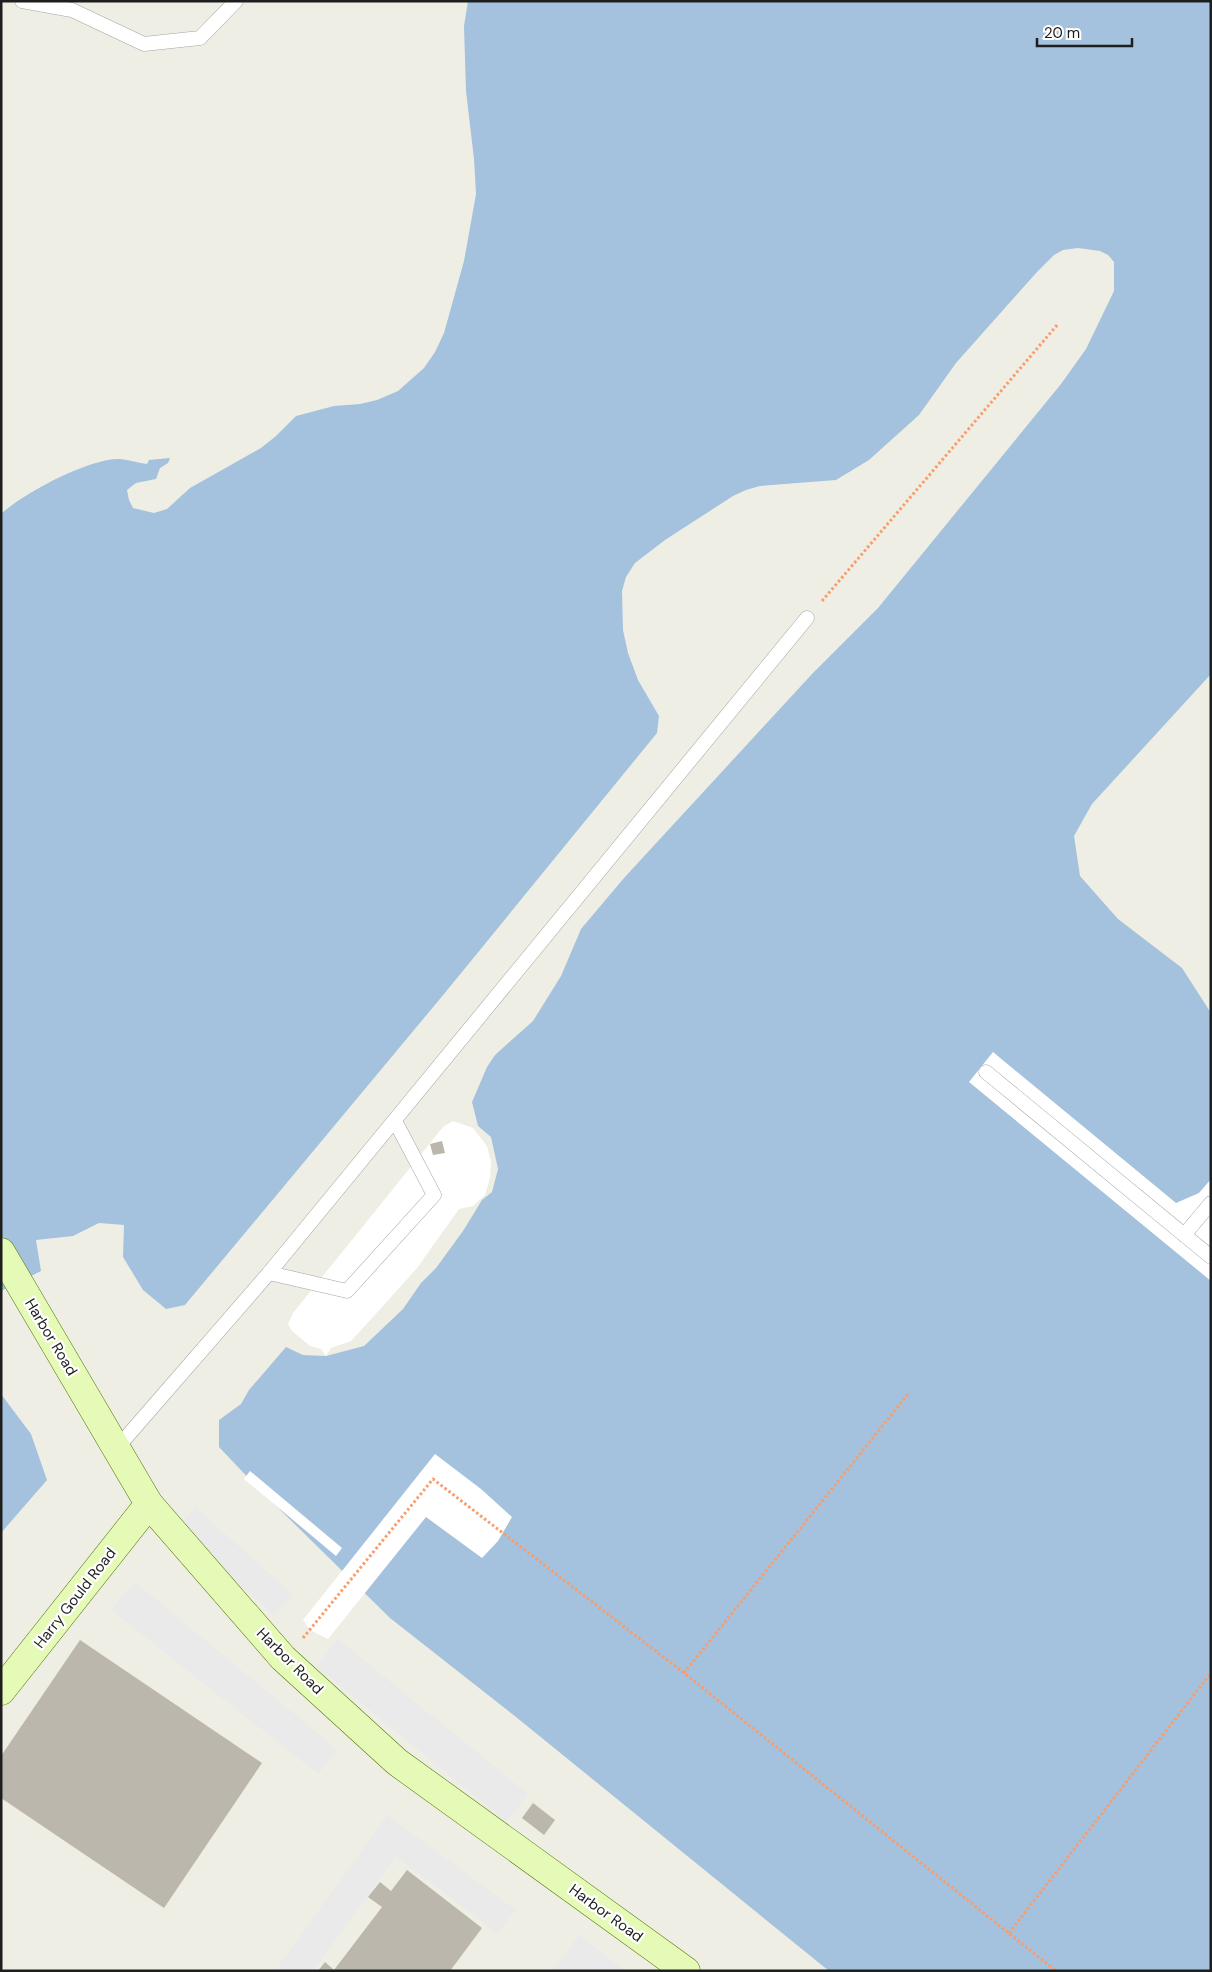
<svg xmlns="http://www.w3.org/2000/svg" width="1212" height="1972" viewBox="0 0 1212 1972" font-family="'DM Sans',sans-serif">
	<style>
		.parking { fill: #eaeaea }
		.water { fill: #a4c2dd }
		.pier { fill: #fff }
		.building { fill: #bcb7ad }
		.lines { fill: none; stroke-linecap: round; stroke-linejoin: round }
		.lane-casing { stroke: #a5a5a5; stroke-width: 15 }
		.secondary-casing { stroke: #4e7604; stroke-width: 29 }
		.path { stroke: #fa9c6a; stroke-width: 3; stroke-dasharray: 2.5 2.5; stroke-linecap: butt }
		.lane { stroke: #fff; stroke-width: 14 }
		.secondary { stroke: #e6fab7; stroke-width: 28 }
		.labels { text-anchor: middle; stroke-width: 4.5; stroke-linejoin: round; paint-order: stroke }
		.street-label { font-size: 15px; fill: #1e1e1e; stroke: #fff }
	</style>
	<rect width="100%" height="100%" fill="#efeee4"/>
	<g class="parking">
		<path d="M 196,1507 L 293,1595 L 274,1616 L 177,1528 Z"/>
		<path d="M 135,1582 L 338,1750 L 318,1774 L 111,1610 Z"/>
		<path d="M 338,1639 L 528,1794 L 506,1822 L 316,1666 Z"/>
		<path d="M 387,1815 L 516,1910 L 497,1933 L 396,1857 L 313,1971 L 275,1971 Z"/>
		<path d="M 579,1935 L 625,1971 L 552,1971 Z"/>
	</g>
	<g class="water">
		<path d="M 468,1 L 1211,1 L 1211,674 L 1092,804 L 1074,836 L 1080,876 L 1118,919 L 1182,968 L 1211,1013 L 1211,1971 L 829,1971 L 516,1717 L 390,1618 L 257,1487 L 219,1447 L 219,1420 L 241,1404 L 249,1390 L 286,1347 L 303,1355 L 326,1356 L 364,1346 L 403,1309 L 421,1283 L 436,1268 L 463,1231 L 482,1200 L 492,1192 L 498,1169 L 491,1137 L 478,1126 L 472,1102 L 487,1067 L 495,1055 L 533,1021 L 561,976 L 581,929 L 624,878 L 812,674 L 878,608 L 1061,384 L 1086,349 L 1114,291 L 1114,262 L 1108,255 L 1100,251 L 1078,248 L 1063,250 L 1054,255 L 1037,272 L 956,363 L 919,415 L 869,460 L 836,480 L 760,486 L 746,490 L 733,496 L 665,540 L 635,563 L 626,577 L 622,591 L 623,630 L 628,653 L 638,680 L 659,716 L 657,733 L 444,994 L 185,1305 L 166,1309 L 143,1290 L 123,1257 L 124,1225 L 99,1223 L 73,1236 L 36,1240 L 41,1271 L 1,1291 L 1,514 C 24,493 89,458 120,459 C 129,460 139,463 147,464 L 149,460 L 170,458 L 168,463 L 160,468 L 156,479 L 136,483 L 127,490 L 129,500 L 133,508 L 154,513 L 167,509 L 190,488 L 261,448 L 276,436 L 296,416 L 334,406 L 360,404 L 377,400 L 398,391 L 424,368 L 435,352 L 444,333 L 464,261 L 476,194 L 474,159 L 466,91 L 464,26 Z"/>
		<path d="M 1,1394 L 31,1434 L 47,1480 L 1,1533 Z"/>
	</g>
	<g class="pier">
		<path d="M 993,1052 L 1176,1203 L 1199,1193 L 1211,1179 L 1211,1281 L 969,1082 Z"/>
		<path d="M 453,1121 L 473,1128 L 487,1146 L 491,1162 L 490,1178 L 485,1195 L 473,1206 L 459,1209 L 417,1268 L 374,1316 L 351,1341 L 331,1348 L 326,1356 L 321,1349 L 310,1346 L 292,1331 L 288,1324 L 293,1313 L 443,1127 Z"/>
		<path d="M 435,1454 L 481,1489 L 512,1517 L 498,1541 L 482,1558 L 426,1517 L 328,1639 L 310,1630 L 303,1620 Z"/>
		<path d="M 250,1471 L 342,1548 L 336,1556 L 244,1479 Z"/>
	</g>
	<g class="building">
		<path d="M 442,1141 L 445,1153 L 433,1155 L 430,1144 Z"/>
		<path d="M 80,1640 L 262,1763 L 164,1908 L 1,1798 L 1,1756 Z"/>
		<path d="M 533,1803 L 555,1820 L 544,1835 L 522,1818 Z"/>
		<path d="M 407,1870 L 482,1928 L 450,1971 L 318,1971 L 325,1962 L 334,1970 L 382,1907 L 368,1897 L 380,1882 L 391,1891 Z"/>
	</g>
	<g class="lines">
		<defs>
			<g id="lane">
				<path d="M 22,1 L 72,10 L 144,44 L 200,38 L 236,1"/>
				<path d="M 986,1072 L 1211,1257"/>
				<path d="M 1184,1235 L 1211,1203"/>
				<path d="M 269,1273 L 347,1291 L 434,1195 L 395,1121"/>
				<path d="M 117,1448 L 269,1273 L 807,618"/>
			</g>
			<g id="secondary">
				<path d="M 1,1252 L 149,1504 L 283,1658 L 397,1762 L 686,1971"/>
				<path d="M 1,1691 L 149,1504"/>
			</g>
		</defs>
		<use href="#lane" class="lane-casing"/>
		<use href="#secondary" class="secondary-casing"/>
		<g class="path">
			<path d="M 822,601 L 1058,324"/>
			<path d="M 303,1638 L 433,1479 L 684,1673 L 1056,1971"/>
			<path d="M 684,1673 L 909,1393"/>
			<path d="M 1009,1933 L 1211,1673"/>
		</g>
		<use href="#lane" class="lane"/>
		<use href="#secondary" class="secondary"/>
	</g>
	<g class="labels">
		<g class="street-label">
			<text transform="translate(51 1337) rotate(59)" y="5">Harbor Road</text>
			<text transform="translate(75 1598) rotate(-52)" y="5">Harry Gould Road</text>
			<text transform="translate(290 1661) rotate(45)" y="5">Harbor Road</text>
			<text transform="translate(606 1913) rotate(36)" y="5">Harbor Road</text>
		</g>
	</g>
	<rect width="1212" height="1972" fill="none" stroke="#1e1e1e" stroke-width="5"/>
	<path d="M1037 38v8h95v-8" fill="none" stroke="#1e1e1e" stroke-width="2.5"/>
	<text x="1044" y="38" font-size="15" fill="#1e1e1e" stroke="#ffffff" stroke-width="4" paint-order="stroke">20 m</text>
</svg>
